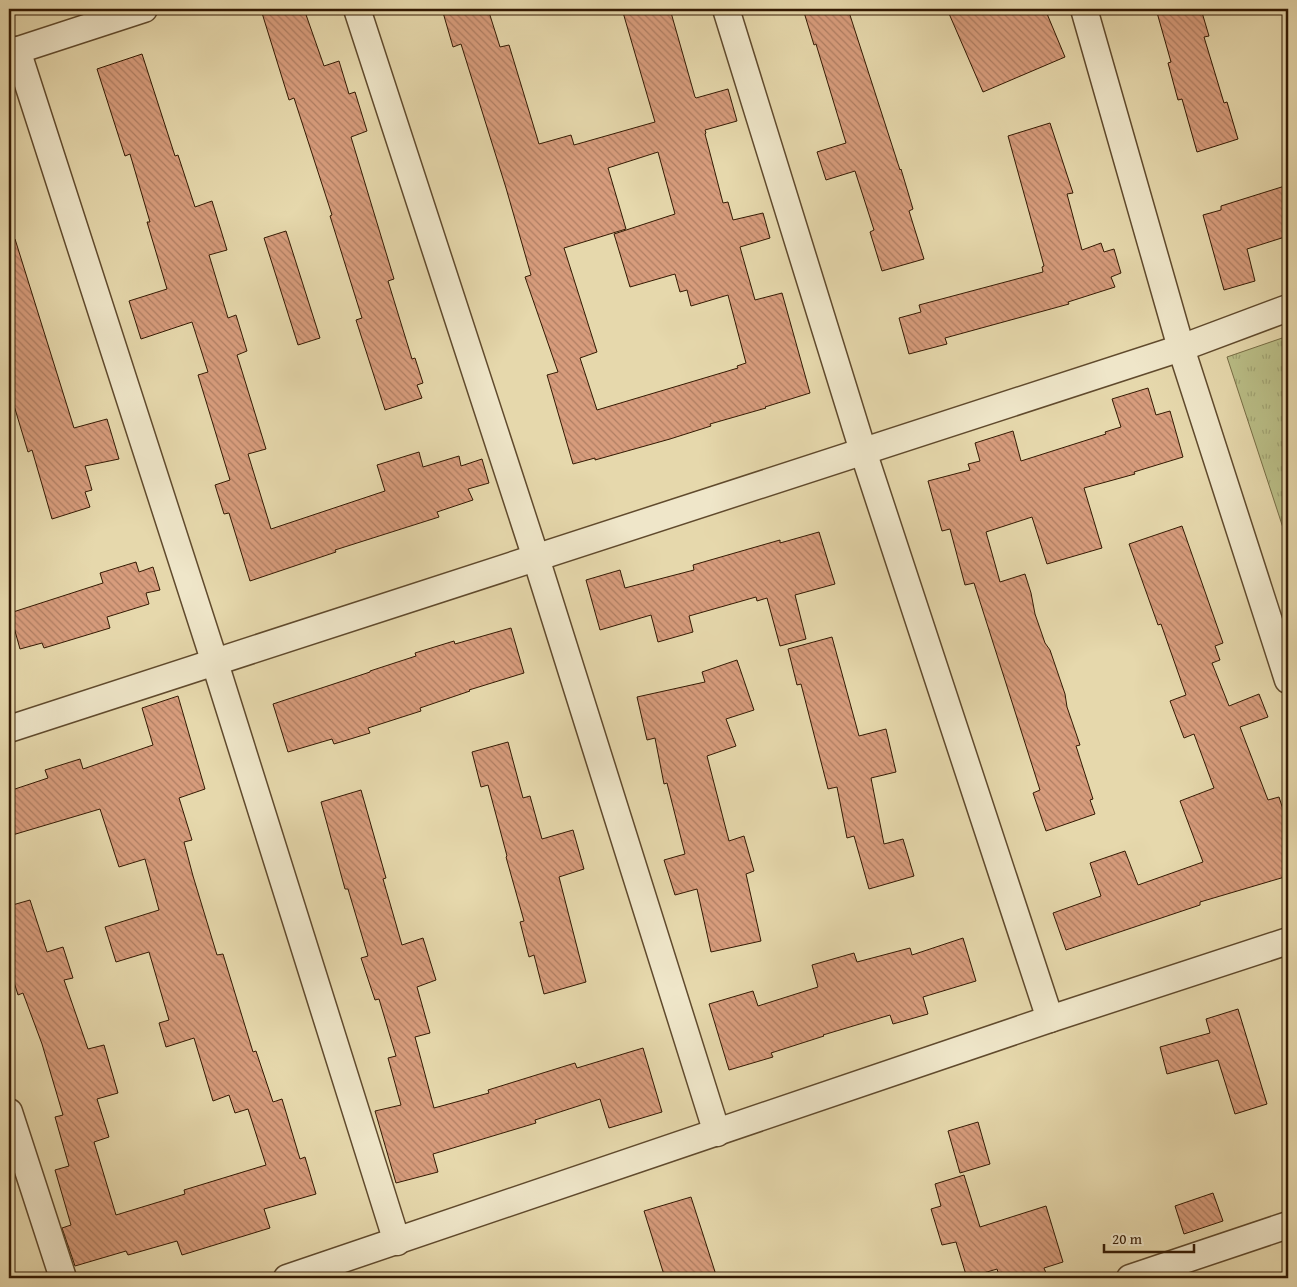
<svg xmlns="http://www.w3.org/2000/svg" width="1297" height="1287" viewBox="0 0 1297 1287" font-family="'Gentium Book Plus',serif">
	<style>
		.park { fill: url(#park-tufts); stroke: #766c44 }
		.building { fill: url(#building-back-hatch); stroke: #341a03; fill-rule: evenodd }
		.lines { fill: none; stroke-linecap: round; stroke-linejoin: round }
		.street-casing { stroke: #604a2d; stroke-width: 29 }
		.street { stroke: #efe6c9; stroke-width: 26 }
	</style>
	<defs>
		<pattern id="park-tufts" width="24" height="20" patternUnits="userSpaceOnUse" patternTransform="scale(1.25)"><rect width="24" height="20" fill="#b9bd86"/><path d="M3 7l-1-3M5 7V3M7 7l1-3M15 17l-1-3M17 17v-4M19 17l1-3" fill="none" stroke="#a0a272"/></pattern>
		<pattern id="building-back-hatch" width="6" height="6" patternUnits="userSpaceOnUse" patternTransform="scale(1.25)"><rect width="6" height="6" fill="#d79c7c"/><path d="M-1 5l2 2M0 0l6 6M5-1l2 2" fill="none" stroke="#af7e63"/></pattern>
	</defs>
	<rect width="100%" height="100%" fill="#e6d8ac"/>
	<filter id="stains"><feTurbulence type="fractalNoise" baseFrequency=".004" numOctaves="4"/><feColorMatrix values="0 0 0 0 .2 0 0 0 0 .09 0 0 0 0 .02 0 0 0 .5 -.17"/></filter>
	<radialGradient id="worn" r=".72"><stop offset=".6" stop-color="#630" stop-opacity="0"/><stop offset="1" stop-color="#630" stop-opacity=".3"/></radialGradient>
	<path class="park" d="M 1288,336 L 1288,543 L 1227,357 Z"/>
	<g class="building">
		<path d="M 275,9 L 304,9 L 324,66 L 339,61 L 349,94 L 355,92 L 367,131 L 351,137 L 394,279 L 388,281 L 412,359 L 415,358 L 423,383 L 417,385 L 422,398 L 385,410 L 356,320 L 362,318 L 330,216 L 332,215 L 294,98 L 289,100 L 262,13 Z"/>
		<path d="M 442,9 L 488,9 L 500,47 L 509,45 L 539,144 L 571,135 L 574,145 L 655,122 L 622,9 L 670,9 L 695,97 L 696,98 L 728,89 L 737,121 L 705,130 L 706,133 L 705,134 L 723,203 L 728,202 L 733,220 L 763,213 L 770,238 L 740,247 L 755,300 L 782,293 L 810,393 L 765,407 L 766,408 L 710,424 L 711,426 L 670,439 L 595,460 L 595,458 L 573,464 L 547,375 L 558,372 L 525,277 L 531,275 L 506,188 L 461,44 L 453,47 ZM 658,152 L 675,214 L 614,234 L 630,287 L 675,274 L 680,292 L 687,290 L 691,306 L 728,295 L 746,363 L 737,366 L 738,368 L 597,410 L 580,358 L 597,352 L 564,248 L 626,229 L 608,168 Z"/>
		<path d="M 803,9 L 848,9 L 900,170 L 901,169 L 913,209 L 909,211 L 924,259 L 882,271 L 870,232 L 874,230 L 855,171 L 826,180 L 817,152 L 846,143 L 816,44 L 814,45 Z"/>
		<path d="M 947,9 L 1045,9 L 1065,57 L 983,92 Z"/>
		<path d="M 1156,9 L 1201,9 L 1209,36 L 1204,37 L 1224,103 L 1227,102 L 1238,139 L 1197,152 L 1182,99 L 1178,100 L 1168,63 L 1171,62 Z"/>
		<path d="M 142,54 L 175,156 L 178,155 L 195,207 L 212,201 L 227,250 L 209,255 L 228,318 L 236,315 L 247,351 L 237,355 L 266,449 L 248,454 L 271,529 L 385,491 L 377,465 L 419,452 L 423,467 L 459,456 L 461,466 L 482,459 L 489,483 L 468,489 L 473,500 L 437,512 L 439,517 L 335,550 L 336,552 L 250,581 L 229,513 L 224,514 L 215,485 L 230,480 L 198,375 L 208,372 L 192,322 L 141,339 L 129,301 L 167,289 L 147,222 L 150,222 L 130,154 L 125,156 L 97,69 Z"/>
		<path d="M 1050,123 L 1073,193 L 1067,194 L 1082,250 L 1101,243 L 1104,252 L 1114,249 L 1121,273 L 1111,277 L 1115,287 L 1068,302 L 1069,304 L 945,338 L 947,344 L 909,354 L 899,318 L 921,312 L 919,305 L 1043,272 L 1042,267 L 1044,266 L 1008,136 Z"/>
		<path d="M 1288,185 L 1288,236 L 1247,249 L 1255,281 L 1224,290 L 1203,215 L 1221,210 L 1221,206 Z"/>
		<path d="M 286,231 L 320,338 L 298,345 L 264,238 Z"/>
		<path d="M 15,239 L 74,428 L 107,419 L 119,459 L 85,466 L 92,490 L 85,492 L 90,507 L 52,519 L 32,450 L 28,452 L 9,389 L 9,240 Z"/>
		<path d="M 1148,388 L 1156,415 L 1170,411 L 1183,457 L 1134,472 L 1135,474 L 1084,488 L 1102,548 L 1047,564 L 1032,517 L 986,532 L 1000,582 L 1025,574 L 1031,593 L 1035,614 L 1045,643 L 1050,650 L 1065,694 L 1067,707 L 1080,745 L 1076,746 L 1093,799 L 1090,800 L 1095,814 L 1046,831 L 1033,793 L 1040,790 L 974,583 L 965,585 L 950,529 L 942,531 L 928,481 L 970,470 L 968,464 L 980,461 L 975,443 L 1013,431 L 1021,461 L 1106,434 L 1105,432 L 1121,427 L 1112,399 Z"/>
		<path d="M 1182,526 L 1223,643 L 1215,646 L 1220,660 L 1212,663 L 1229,706 L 1259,694 L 1268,717 L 1240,727 L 1268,800 L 1279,797 L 1288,825 L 1288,876 L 1200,902 L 1200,905 L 1066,950 L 1053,913 L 1101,896 L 1090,863 L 1125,851 L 1138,885 L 1203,862 L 1180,801 L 1214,788 L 1194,734 L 1184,738 L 1170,701 L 1186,695 L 1161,624 L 1158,625 L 1129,544 Z"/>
		<path d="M 819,532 L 835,584 L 795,595 L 806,639 L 780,646 L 767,598 L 757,601 L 756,597 L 689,616 L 693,632 L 658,642 L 651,615 L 600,630 L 586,580 L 620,570 L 625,588 L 694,570 L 693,565 L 780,540 L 780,543 Z"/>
		<path d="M 136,562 L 139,572 L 153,567 L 160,590 L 146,593 L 149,604 L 107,617 L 110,628 L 44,648 L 42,643 L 20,649 L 10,613 L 103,583 L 100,573 Z"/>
		<path d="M 511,628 L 524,673 L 469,690 L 470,691 L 420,708 L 421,711 L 368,728 L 370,733 L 334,744 L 332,739 L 288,752 L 273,704 L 370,672 L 370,671 L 416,656 L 415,653 L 454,641 L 455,644 Z"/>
		<path d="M 832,637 L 859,736 L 886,729 L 896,772 L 871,778 L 884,844 L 903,839 L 914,876 L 869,889 L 854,836 L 847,838 L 837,787 L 828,789 L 801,684 L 797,685 L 788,649 Z"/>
		<path d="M 737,660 L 754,710 L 726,719 L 736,746 L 707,756 L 729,841 L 744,836 L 754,871 L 746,874 L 761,941 L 711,952 L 697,889 L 675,895 L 664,860 L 685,854 L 667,783 L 664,784 L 655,738 L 647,740 L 637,697 L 705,682 L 702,672 Z"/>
		<path d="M 178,696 L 205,789 L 179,798 L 192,840 L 184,842 L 193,876 L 217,955 L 223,954 L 253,1052 L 256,1051 L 273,1102 L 282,1099 L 300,1159 L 305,1157 L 316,1194 L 264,1209 L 270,1228 L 182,1255 L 177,1241 L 128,1255 L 126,1251 L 75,1266 L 62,1228 L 71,1225 L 55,1170 L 69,1166 L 55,1117 L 63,1115 L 42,1044 L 23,993 L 18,995 L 9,966 L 9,906 L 30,900 L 47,952 L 63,947 L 73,978 L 64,980 L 88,1049 L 104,1045 L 118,1093 L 97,1099 L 109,1137 L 94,1142 L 116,1215 L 185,1194 L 184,1190 L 266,1165 L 248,1109 L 235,1113 L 229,1095 L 213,1101 L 194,1038 L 166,1047 L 159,1023 L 169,1020 L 149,952 L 116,962 L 105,927 L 159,910 L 145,859 L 119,867 L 100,809 L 9,836 L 9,791 L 48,778 L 45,770 L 80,759 L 83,769 L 153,745 L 142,708 Z"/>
		<path d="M 508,742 L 523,798 L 530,796 L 542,839 L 573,830 L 584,869 L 559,877 L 586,982 L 544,994 L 534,955 L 529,957 L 520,922 L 524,921 L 506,857 L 507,856 L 488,785 L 481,787 L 472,752 Z"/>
		<path d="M 361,790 L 386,878 L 383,879 L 402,945 L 423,938 L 436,980 L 417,987 L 430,1033 L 415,1037 L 434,1108 L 489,1093 L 488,1090 L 575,1063 L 577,1068 L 643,1048 L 662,1112 L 609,1128 L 600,1099 L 535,1120 L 536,1123 L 433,1154 L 438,1172 L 396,1183 L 375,1111 L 401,1105 L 388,1058 L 396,1056 L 379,999 L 375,1000 L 361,958 L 368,956 L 348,889 L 345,889 L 321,802 Z"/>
		<path d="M 963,938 L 976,981 L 923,997 L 928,1014 L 893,1024 L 890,1015 L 823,1035 L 824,1036 L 771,1053 L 773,1057 L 729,1070 L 709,1004 L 753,991 L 758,1006 L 818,987 L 812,965 L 854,953 L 857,962 L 910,948 L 912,955 Z"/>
		<path d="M 1238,1009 L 1267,1104 L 1235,1114 L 1218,1060 L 1167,1074 L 1160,1047 L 1210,1033 L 1206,1019 Z"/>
		<path d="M 978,1122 L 990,1164 L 960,1173 L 948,1131 Z"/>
		<path d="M 964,1175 L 980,1227 L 1046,1206 L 1063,1262 L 1044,1268 L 1048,1278 L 1000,1278 L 997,1269 L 967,1278 L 956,1242 L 942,1245 L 931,1209 L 941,1206 L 935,1184 Z"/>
		<path d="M 1213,1193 L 1223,1221 L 1184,1234 L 1175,1206 Z"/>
		<path d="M 691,1197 L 717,1278 L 665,1278 L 644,1211 Z"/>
	</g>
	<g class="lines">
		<defs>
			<g id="street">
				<path d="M 357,9 L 536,558 L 717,1133"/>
				<path d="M 726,9 L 863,451 L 1050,1019"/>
				<path d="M 1084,9 L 1181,348 L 1288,680"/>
				<path d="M 17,50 L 215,663 L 397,1242"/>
				<path d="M 9,53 L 144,9"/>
				<path d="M 9,729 L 1181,348 L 1288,308"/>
				<path d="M 9,1112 L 63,1278"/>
				<path d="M 287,1278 L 1050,1019 L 1288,941"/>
				<path d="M 1130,1278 L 1288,1225"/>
			</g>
		</defs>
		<use href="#street" class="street-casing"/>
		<use href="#street" class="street"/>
	</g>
	<rect width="1297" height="1287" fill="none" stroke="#e6d8ac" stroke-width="30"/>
	<rect x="10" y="10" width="1277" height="1267" fill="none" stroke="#341a03" stroke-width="2.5"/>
	<rect x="15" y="15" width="1267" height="1257" fill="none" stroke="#341a03"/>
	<path d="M1104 1244v8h90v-8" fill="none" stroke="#341a03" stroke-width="2.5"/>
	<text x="1112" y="1244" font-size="15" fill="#341a03" stroke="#efe6c9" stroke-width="4" paint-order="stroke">20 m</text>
	<rect width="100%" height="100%" filter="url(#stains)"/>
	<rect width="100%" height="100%" fill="url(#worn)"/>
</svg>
